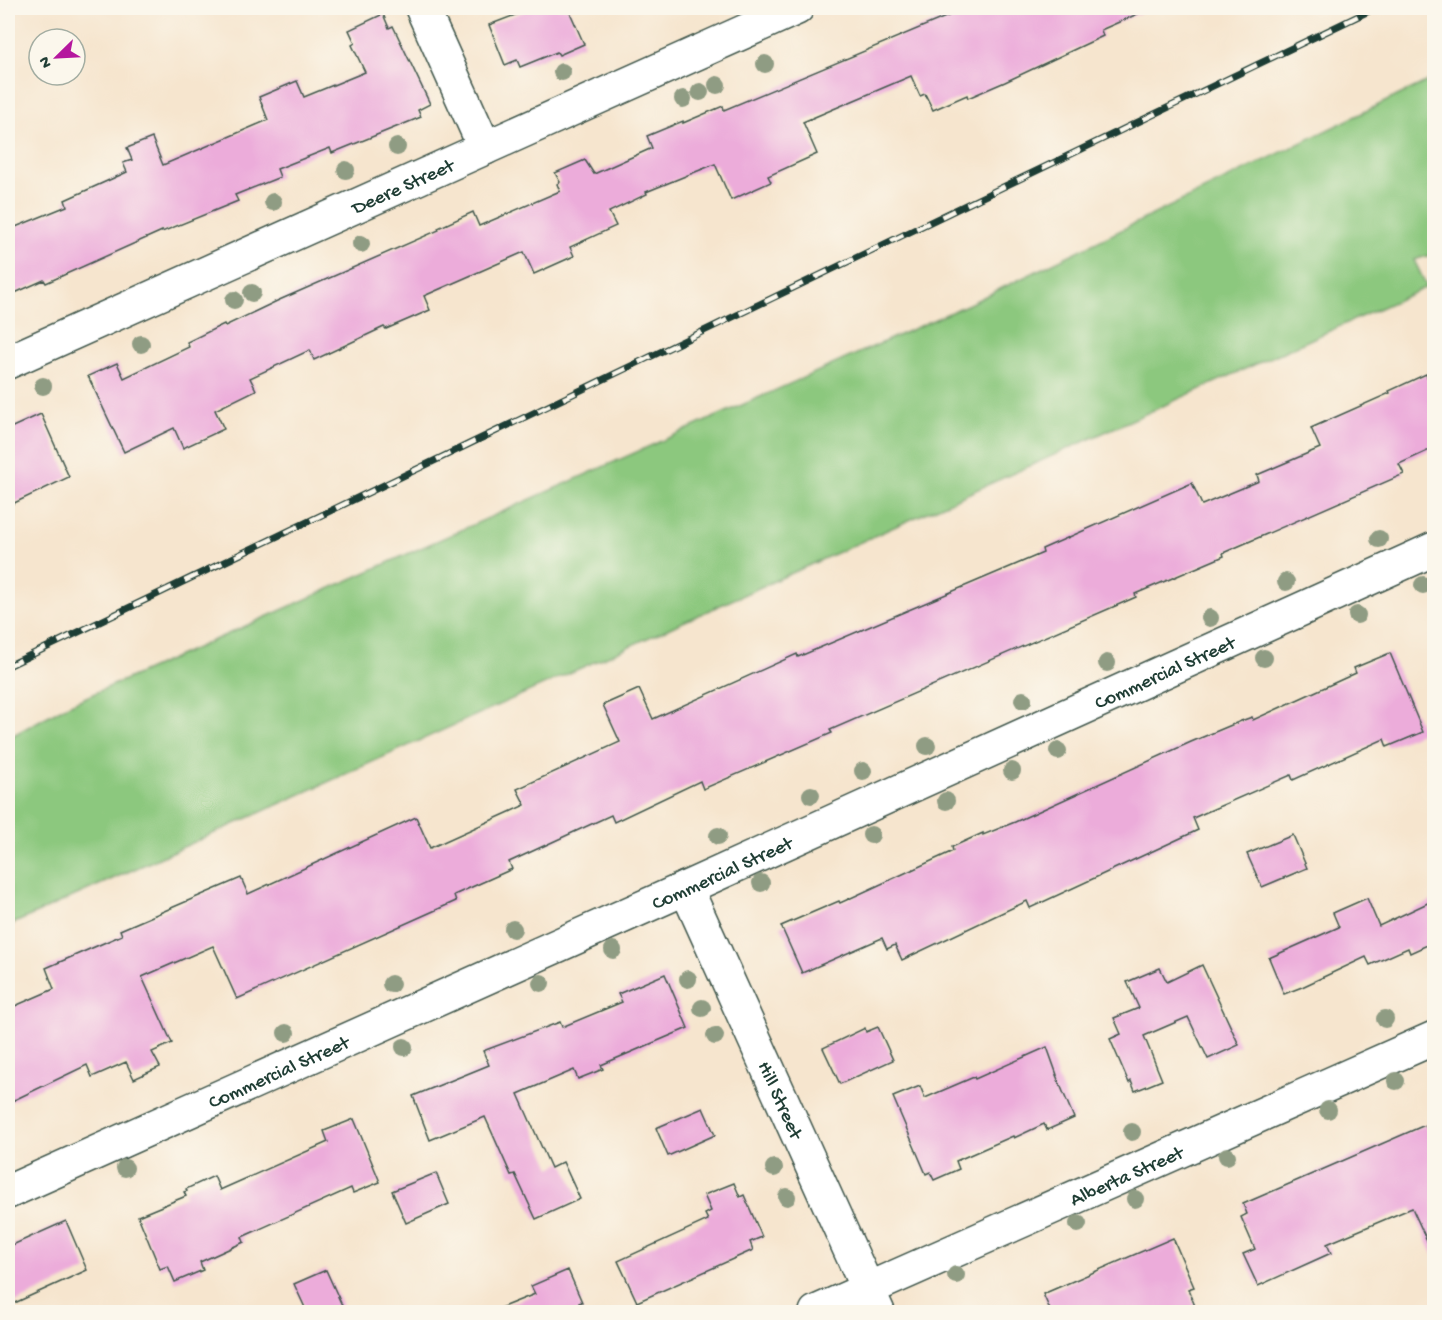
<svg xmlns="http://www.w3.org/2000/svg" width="1442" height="1320" viewBox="0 0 1442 1320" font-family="'Gochi Hand',sans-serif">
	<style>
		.green { fill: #8cc87e; stroke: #568259; stroke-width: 1.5 }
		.building { fill: #ecacda }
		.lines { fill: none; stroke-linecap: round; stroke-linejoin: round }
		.minor-casing { stroke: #3f564b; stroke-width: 36 }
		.minor { stroke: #fff; stroke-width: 33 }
		.rail-casing { stroke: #1f3d34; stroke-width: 7 }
		.rail { stroke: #fbf7ec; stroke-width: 4.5; stroke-dasharray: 14; stroke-linecap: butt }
		.tree { fill: #8f9c83 }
		.labels { text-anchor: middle; stroke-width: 4.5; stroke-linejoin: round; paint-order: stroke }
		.street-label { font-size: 20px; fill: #1f3d34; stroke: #fbf7ec }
	</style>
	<rect width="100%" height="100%" fill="#fbf7ec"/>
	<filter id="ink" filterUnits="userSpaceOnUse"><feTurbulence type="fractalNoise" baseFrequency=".0167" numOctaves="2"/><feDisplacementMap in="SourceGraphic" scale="12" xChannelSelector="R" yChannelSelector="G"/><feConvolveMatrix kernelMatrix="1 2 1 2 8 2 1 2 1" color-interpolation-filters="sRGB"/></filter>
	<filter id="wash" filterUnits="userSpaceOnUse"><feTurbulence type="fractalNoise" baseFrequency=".008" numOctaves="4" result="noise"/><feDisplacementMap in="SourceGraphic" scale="24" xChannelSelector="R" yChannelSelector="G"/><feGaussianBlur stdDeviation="1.35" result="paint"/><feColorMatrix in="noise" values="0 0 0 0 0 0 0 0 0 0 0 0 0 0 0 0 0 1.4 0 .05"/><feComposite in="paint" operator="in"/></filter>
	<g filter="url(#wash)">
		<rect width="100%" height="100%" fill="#f6e5ce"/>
		<path class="green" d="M 1434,78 L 1434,254 L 1414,260 L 1427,287 L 8,926 L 8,738 L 66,706 L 969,304 Z"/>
		<g id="blocks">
			<g class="building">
				<path d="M 533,8 L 568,8 L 584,44 L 559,55 L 557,52 L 520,67 L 517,60 L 505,65 L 489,25 Z"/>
				<path d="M 967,8 L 1151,8 L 1101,30 L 1103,36 L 1005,82 L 968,98 L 967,95 L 933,110 L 925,94 L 920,96 L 911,76 L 803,122 L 817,154 L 768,176 L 771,182 L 731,200 L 715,164 L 646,192 L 647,194 L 609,212 L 616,226 L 570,247 L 574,256 L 534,274 L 524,252 L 424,296 L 430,310 L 386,329 L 384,327 L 314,360 L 310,350 L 250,378 L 256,390 L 215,410 L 224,429 L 183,448 L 174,428 L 124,452 L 88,376 L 117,363 L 124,378 L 189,347 L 187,342 L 224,324 L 225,326 L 277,301 L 439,230 L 438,228 L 473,212 L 479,226 L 560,191 L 557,184 L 560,182 L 555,173 L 585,160 L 594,174 L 652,148 L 647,136 L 683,121 L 683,123 L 723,106 L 724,110 Z"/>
				<path d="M 383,14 L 389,28 L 393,26 L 430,104 L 418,110 L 421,117 L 332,153 L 330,148 L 277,169 L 280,177 L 235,195 L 238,201 L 162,232 L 162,231 L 46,283 L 44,280 L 8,296 L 8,230 L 67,206 L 65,200 L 127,172 L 123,163 L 132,160 L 127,148 L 152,138 L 163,165 L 268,120 L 259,97 L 297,81 L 304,97 L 365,72 L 352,45 L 355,43 L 349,30 Z"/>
				<path d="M 1426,374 L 1434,393 L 1434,448 L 1399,464 L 1404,474 L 1223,553 L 1224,556 L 1135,594 L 1136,597 L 830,730 L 832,733 L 703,789 L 700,781 L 614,822 L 611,815 L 509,862 L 512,869 L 454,895 L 456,901 L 237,999 L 213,946 L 142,977 L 172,1043 L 152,1052 L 160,1067 L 134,1079 L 126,1062 L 92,1077 L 87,1065 L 8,1103 L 8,1009 L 54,989 L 46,968 L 122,935 L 120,930 L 241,878 L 248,894 L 416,817 L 430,848 L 525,805 L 517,789 L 620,742 L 603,705 L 639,689 L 653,719 L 797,654 L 798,657 L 1043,553 L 1042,549 L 1192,483 L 1202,505 L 1259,481 L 1257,475 L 1320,448 L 1311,428 L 1390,393 L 1389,391 Z"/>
				<path d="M 41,414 L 69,477 L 8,506 L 8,429 Z"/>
				<path d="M 1390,653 L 1423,732 L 1387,747 L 1384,739 L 1293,780 L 1291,775 L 1193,818 L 1198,830 L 1030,908 L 1027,901 L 902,960 L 895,945 L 887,949 L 882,938 L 802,973 L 781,926 L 839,901 L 840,903 L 953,851 L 952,847 L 983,833 L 983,835 L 1015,822 L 1191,742 L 1241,721 L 1252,717 L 1253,720 L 1356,673 L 1354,668 Z"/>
				<path d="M 1293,835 L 1307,868 L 1262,887 L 1247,854 Z"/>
				<path d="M 1367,898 L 1379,926 L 1434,900 L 1434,942 L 1410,953 L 1408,948 L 1370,965 L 1366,957 L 1302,987 L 1284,994 L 1269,958 L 1339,927 L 1333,913 Z"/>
				<path d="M 1202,965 L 1239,1045 L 1208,1059 L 1188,1017 L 1144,1036 L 1162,1080 L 1135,1091 L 1131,1081 L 1129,1083 L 1110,1039 L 1121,1034 L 1114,1018 L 1139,1008 L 1127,982 L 1160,968 L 1167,982 Z"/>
				<path d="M 665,974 L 688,1028 L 601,1065 L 603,1069 L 578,1079 L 574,1070 L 518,1094 L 551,1168 L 563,1162 L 580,1199 L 536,1219 L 515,1174 L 511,1175 L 485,1117 L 430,1140 L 413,1096 L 489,1065 L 483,1051 L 560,1022 L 562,1027 L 622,1002 L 618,994 Z"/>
				<path d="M 878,1027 L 893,1060 L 840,1084 L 823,1048 L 865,1028 L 866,1032 Z"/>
				<path d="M 1047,1047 L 1057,1075 L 1056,1075 L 1074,1118 L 1047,1130 L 1044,1124 L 1014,1138 L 1013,1136 L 956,1161 L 959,1169 L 934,1180 L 930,1172 L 926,1174 L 893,1097 L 920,1086 L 925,1098 L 974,1077 L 975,1079 Z"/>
				<path d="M 703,1108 L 715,1135 L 668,1156 L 656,1128 Z"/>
				<path d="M 354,1119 L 380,1182 L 353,1193 L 351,1188 L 242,1237 L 244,1242 L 200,1262 L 203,1270 L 175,1282 L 168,1266 L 160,1269 L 138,1216 L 186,1196 L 184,1192 L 187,1191 L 186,1189 L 214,1176 L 220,1190 L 328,1142 L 324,1131 Z"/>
				<path d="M 1425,1125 L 1428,1131 L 1434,1128 L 1434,1256 L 1412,1208 L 1327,1244 L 1331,1253 L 1258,1286 L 1243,1254 L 1255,1249 L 1241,1217 L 1247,1214 L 1243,1204 Z"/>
				<path d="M 436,1173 L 449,1204 L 406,1223 L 392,1191 Z"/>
				<path d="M 734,1183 L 740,1197 L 744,1195 L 762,1237 L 750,1242 L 753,1250 L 637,1302 L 618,1261 L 708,1220 L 705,1214 L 711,1211 L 704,1195 Z"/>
				<path d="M 66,1221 L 87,1270 L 8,1306 L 8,1247 Z"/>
				<path d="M 1173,1238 L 1194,1287 L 1188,1289 L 1195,1306 L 1181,1312 L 1051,1312 L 1043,1294 Z"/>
				<path d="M 326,1270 L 345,1312 L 307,1312 L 294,1284 Z"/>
				<path d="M 568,1270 L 582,1302 L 579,1303 L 583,1312 L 490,1312 L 535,1294 L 531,1286 Z"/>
			</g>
		</g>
	</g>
	<g filter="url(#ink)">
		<use href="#blocks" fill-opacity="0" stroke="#3f564b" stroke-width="1.5"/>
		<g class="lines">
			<defs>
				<g id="minor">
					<path d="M 422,8 L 485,148"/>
					<path id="s1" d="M 8,362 L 797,8"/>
					<path id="s2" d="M 686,888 L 878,1312"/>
					<path id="s3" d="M 8,1192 L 686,888 L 1434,549"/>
					<path id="s4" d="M 816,1312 L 1434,1038"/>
				</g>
			</defs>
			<use href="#minor" class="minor-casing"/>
			<use href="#minor" class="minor"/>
			<defs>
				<path id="rail" d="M 8,666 L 1375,8"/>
			</defs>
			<use href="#rail" class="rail-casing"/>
			<use href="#rail" class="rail"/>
		</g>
		<g class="tree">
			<circle cx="765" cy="64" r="9"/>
			<circle cx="562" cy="72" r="9"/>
			<circle cx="717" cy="85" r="9"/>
			<circle cx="700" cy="92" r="9"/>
			<circle cx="683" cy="99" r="9"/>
			<circle cx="397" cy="147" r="9"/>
			<circle cx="346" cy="170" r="9"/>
			<circle cx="273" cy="202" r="9"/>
			<circle cx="361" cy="244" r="9"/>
			<circle cx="252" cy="293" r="9"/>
			<circle cx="234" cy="300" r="9"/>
			<circle cx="141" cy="344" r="9"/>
			<circle cx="43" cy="386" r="9"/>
			<circle cx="1379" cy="539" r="9"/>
			<circle cx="1286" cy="582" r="9"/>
			<circle cx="1423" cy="585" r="9"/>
			<circle cx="1357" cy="615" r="9"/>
			<circle cx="1210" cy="618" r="9"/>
			<circle cx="1264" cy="658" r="9"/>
			<circle cx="1107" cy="663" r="9"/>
			<circle cx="1023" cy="700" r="9"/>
			<circle cx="927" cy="746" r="9"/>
			<circle cx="1058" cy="751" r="9"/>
			<circle cx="863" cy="771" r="9"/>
			<circle cx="1012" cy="771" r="9"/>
			<circle cx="811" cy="795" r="9"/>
			<circle cx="946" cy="801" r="9"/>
			<circle cx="871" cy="835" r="9"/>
			<circle cx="718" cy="836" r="9"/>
			<circle cx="761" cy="883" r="9"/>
			<circle cx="513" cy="929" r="9"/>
			<circle cx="613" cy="950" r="9"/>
			<circle cx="688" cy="979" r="9"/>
			<circle cx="541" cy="983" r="9"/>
			<circle cx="391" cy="984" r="9"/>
			<circle cx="702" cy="1008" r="9"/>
			<circle cx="1385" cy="1019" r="9"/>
			<circle cx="286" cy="1033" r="9"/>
			<circle cx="715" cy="1036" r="9"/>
			<circle cx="404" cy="1047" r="9"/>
			<circle cx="1396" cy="1081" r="9"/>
			<circle cx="1328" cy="1110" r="9"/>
			<circle cx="1132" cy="1132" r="9"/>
			<circle cx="1227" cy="1156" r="9"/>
			<circle cx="125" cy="1168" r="9"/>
			<circle cx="774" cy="1168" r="9"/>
			<circle cx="787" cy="1197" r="9"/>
			<circle cx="1135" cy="1199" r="9"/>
			<circle cx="1078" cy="1224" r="9"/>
			<circle cx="956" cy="1275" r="9"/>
		</g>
	</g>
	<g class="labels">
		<g class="street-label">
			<text dy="7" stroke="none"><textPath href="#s1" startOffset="432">Deere Street</textPath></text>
			<text dy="7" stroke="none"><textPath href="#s3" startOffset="1268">Commercial Street</textPath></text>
			<text dy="7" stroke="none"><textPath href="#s3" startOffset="782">Commercial Street</textPath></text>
			<text dy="7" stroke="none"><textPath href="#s3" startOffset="296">Commercial Street</textPath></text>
			<text dy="7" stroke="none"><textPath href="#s2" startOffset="232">Hill Street</textPath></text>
			<text dy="7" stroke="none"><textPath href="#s4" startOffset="339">Alberta Street</textPath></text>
		</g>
	</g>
	<rect width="1442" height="1320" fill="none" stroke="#fbf7ec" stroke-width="30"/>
	<g transform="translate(57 57) rotate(246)"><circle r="28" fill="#fbf7ec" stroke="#a3ada2" stroke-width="1.5"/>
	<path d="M0-4.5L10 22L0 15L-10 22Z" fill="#b5179e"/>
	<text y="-9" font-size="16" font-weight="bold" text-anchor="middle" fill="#1f3d34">N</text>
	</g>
</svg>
